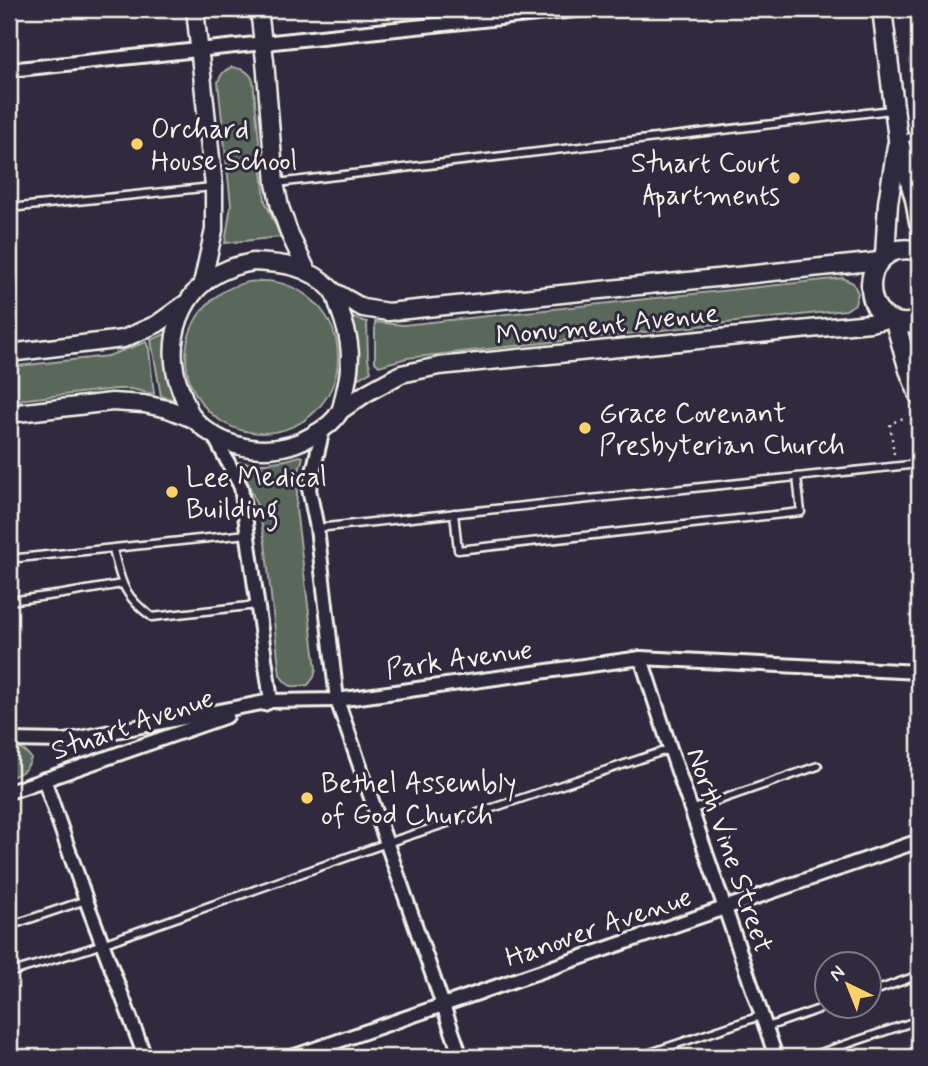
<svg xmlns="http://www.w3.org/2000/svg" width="928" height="1066" viewBox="0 0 928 1066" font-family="Mynerve,sans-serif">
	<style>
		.green { fill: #5a675c; stroke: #a7aca2; stroke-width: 2 }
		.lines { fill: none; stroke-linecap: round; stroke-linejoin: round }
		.service-casing { stroke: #f4f1e8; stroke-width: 11 }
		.minor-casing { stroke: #f4f1e8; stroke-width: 18 }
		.tertiary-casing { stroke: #f4f1e8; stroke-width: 21 }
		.secondary-casing { stroke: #f4f1e8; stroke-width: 23 }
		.path { stroke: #f4f1e8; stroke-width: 2.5; stroke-dasharray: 2 5; stroke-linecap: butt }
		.service { stroke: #2f2a3d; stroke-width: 6 }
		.minor { stroke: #2f2a3d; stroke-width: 12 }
		.tertiary { stroke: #2f2a3d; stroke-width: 16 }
		.secondary { stroke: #2f2a3d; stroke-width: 18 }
		.poi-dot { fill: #ffd166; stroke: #2f2a3d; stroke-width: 2.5 }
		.labels { text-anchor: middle; stroke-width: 6; stroke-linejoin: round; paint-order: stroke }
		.poi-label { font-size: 28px; fill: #f4f1e8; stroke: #2f2a3d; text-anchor: start }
		.street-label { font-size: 28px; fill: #f4f1e8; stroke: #2f2a3d }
	</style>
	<rect width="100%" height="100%" fill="#2f2a3d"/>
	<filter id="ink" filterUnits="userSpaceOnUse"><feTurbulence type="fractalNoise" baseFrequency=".0143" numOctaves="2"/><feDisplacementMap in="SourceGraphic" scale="14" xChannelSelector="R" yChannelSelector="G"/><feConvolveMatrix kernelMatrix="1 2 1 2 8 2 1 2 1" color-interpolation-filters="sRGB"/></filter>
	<g filter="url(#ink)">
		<g class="green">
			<path d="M 232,67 C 242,69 248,70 253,80 L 265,201 L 281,237 L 225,243 L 231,205 L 218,82 C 221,74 224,70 232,67 Z"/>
			<path d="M 843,278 L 853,283 L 858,293 L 855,304 L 846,310 L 407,358 L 379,366 L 375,362 L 375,322 L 403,325 Z"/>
			<circle cx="262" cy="357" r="76"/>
			<path d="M 354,318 L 367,322 L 368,359 L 371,371 L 359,378 L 358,377 C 360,357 359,339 352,320 Z"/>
			<path d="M 165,334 L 167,335 L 165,362 L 174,400 L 161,396 L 151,340 Z"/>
			<path d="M 146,342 L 149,349 L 154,394 L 131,389 L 115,389 L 9,401 L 9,367 L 108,356 Z"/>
			<path d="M 300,456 L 303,457 L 298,475 L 296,509 L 316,669 L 314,677 L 308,685 C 293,687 289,689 280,675 L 265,543 L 259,511 L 250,488 L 236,464 L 238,462 C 260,465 279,463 300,456 Z"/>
			<path d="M 9,747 C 18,748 25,749 31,758 C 28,770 20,774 9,778 Z"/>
		</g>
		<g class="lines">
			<defs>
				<g id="service">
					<path d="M 900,139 L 919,136"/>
					<path d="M 277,183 L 891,110"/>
					<path d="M 9,208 L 212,187"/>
					<path d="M 454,513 L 458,550 L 801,512 L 797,477"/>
					<path d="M 317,528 L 919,464"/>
					<path d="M 113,549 C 121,582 123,596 152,617 L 257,605"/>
					<path d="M 9,559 L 247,534"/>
					<path d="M 9,601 L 63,594 L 122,584"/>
					<path d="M 691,810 L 818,766"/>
					<path d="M 9,926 L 86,900"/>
					<path d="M 9,973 L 88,949 L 387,843 L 670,749"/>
					<path d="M 869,993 L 919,975"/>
					<path d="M 767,1027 L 828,1006"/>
					<path d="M 651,1057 L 650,1053 L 763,1015"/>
					<path d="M 808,1057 L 919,1020"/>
				</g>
				<g id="minor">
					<path d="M 9,70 L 585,9"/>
					<path d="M 323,429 L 309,489 L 317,528 L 337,700 L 461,1057"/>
					<path d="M 214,436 L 241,487 L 271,701 L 264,704"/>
					<path d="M 641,658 L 670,748 L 776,1057"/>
					<path d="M 9,740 L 64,741 L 271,701 L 337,700 L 641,658 L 919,672"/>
					<path d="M 44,779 L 86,900 L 145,1057"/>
					<path d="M 9,792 L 227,716"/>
					<path d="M 292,1057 L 919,841"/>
				</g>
				<g id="tertiary">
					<path d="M 195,9 L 214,186 L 214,230 L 202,284"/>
					<path d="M 259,9 L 265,61 L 275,183 L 280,207 L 290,235 L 307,271"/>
					<path d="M 253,262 C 282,263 310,266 331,289 C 335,294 337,301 339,308 C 352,342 353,360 344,396 C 343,400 342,407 340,411 C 335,421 322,430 313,435 C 275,458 227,452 196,421 C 188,413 184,398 180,388 C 163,343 180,287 228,269 C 236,265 245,264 253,262 Z"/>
					<path d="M 333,291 L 363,308 L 388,312 L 880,261"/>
					<path d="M 9,353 L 123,339 L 157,324 L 185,304"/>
					<path d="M 340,411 L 368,392 L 401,374 L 439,366 L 870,323 L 889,319"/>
					<path d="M 9,414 L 112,402 L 144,404 L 168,409 L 193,419"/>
				</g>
				<g id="secondary">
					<path d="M 882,9 L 898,139 L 915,199 L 919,222"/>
					<path d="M 919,251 C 854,235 856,339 919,321"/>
					<path d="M 885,256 L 888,203 L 897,146"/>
					<path d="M 895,322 L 909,370 L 919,395"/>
				</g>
			</defs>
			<use href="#service" class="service-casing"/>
			<use href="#minor" class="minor-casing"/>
			<use href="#tertiary" class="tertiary-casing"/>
			<use href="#secondary" class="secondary-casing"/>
			<path class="path" d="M 894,454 L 890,424 L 903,418"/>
			<use href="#service" class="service"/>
			<use href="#minor" class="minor"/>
			<use href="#tertiary" class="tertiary"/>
			<use href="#secondary" class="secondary"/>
		</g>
	</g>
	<g class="poi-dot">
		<circle cx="137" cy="144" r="7"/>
		<circle cx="794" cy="178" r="7"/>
		<circle cx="585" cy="428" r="7"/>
		<circle cx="172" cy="492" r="7"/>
		<circle cx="307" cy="798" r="7"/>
	</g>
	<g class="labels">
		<g class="poi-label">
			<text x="151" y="138">Orchard<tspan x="151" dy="32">House School</tspan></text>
			<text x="780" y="172" text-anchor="end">Stuart Court<tspan x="780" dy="32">Apartments</tspan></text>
			<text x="599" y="422">Grace Covenant<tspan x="599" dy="32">Presbyterian Church</tspan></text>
			<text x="186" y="486">Lee Medical<tspan x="186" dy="32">Building</tspan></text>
			<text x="321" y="792">Bethel Assembly<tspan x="321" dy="32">of God Church</tspan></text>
		</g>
		<g class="street-label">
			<text transform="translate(607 323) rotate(-6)" y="10">Monument Avenue</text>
			<text transform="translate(459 658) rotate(-8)" y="10">Park Avenue</text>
			<text transform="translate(132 723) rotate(-19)" y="10">Stuart Avenue</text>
			<text transform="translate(731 850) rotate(71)" y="10">North Vine Street</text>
			<text transform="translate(598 926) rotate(-19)" y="10">Hanover Avenue</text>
		</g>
	</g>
	<rect width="928" height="1066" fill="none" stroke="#2f2a3d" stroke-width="35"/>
	<rect x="18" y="18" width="893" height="1031" fill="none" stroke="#f4f1e8" stroke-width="2.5" filter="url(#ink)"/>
	<g transform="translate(848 985) rotate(317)"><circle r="33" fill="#2f2a3d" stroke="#7e7a81" stroke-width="2"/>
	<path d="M0-5L12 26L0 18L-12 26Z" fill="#ffd166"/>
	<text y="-10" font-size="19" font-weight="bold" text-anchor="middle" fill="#f4f1e8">N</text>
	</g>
</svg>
